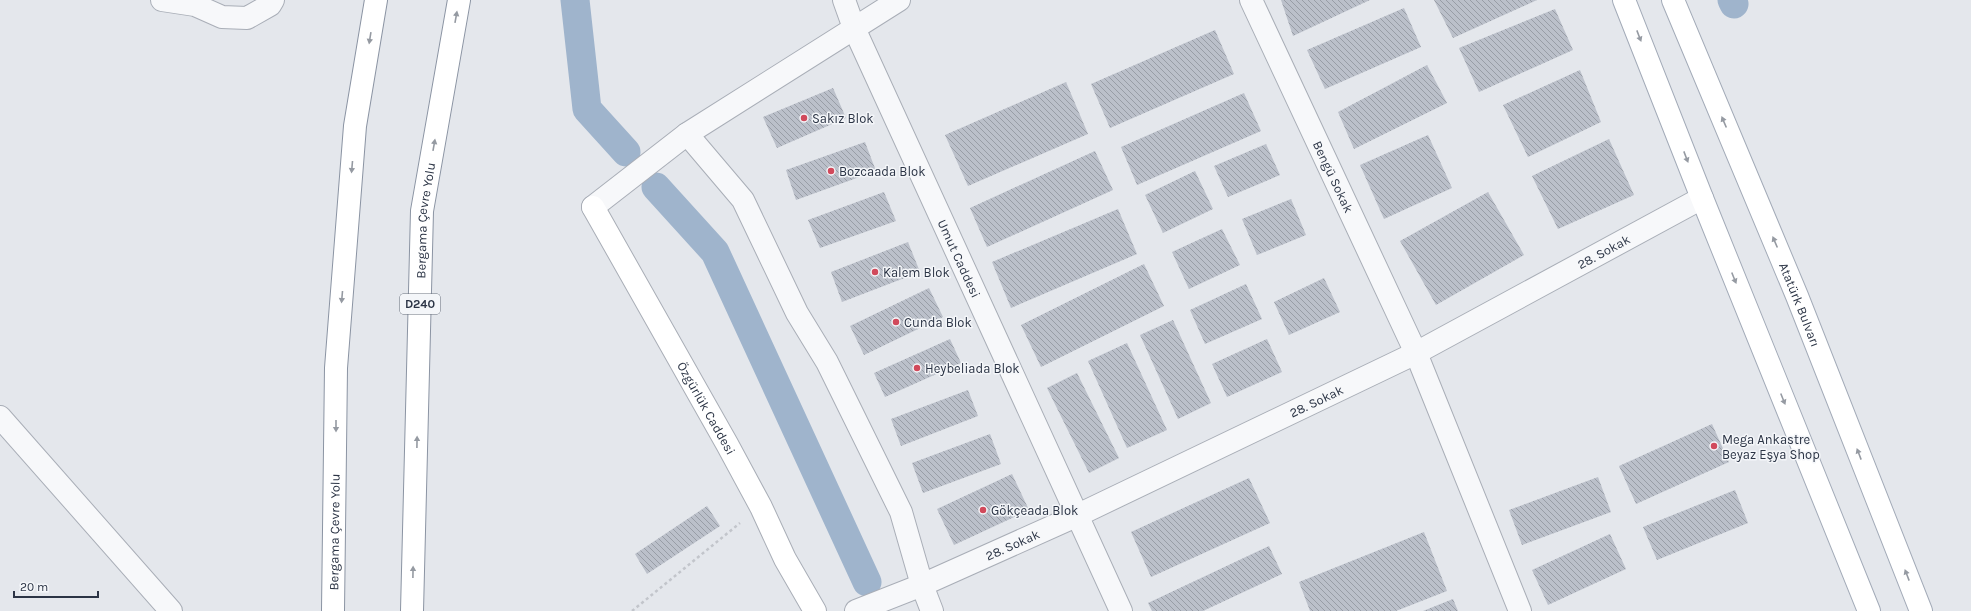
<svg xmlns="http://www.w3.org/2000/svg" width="1971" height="611" viewBox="0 0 1971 611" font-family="Karla,sans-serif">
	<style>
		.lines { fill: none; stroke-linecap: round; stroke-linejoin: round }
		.canal { stroke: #9fb4cc; stroke-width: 29 }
		.building { fill: url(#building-back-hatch) }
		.minor-casing { stroke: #a9aeb7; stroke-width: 24 }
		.secondary-casing { stroke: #a9aeb7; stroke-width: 24 }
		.primary-casing { stroke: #a3abb8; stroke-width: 24 }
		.trunk-casing { stroke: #8b94a3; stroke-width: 24 }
		.path { stroke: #c2c5cb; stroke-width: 2.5; stroke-dasharray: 3 3; stroke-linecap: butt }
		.minor { stroke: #f7f8fa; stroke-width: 22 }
		.secondary { stroke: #fff; stroke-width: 22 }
		.primary { stroke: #fff; stroke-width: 22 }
		.trunk { stroke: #fff; stroke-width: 22 }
		.oneway { fill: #959aa2 }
		.poi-dot { fill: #d1495b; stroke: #f4f6f9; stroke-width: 1.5 }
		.labels { text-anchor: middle; stroke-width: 3; stroke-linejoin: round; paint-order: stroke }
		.shield { fill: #f4f6f9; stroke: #676e7b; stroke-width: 1 }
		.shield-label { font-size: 12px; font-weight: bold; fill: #2b3445 }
		.poi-label { font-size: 13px; fill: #2b3445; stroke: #f4f6f9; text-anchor: start }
		.street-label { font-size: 13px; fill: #2b3445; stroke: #f4f6f9 }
	</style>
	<defs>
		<pattern id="building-back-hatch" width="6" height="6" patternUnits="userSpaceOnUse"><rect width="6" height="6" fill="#bbc0ca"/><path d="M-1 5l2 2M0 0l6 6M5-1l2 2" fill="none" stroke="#989da6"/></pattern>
	</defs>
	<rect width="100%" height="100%" fill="#e4e7ec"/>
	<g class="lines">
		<g class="canal">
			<path d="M 575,0 L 587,109 L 626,152"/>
			<path d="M 1732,0 L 1734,4"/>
			<path d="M 656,187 L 715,252 L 867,582"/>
		</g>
	</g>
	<g class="building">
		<path d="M 1281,0 L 1370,0 L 1293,36 Z"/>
		<path d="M 1434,0 L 1537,0 L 1453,38 Z"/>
		<path d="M 1404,8 L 1421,47 L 1325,89 L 1307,50 Z"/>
		<path d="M 1555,9 L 1573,50 L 1479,92 L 1459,48 Z"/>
		<path d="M 1215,30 L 1234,74 L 1110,128 L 1091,84 Z"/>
		<path d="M 1427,65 L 1447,103 L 1354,149 L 1338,112 Z"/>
		<path d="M 1580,70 L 1601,122 L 1528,157 L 1503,105 Z"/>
		<path d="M 1066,82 L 1088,134 L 968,186 L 945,135 Z"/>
		<path d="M 833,88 L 846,118 L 777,148 L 763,117 Z"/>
		<path d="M 1244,93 L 1261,131 L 1137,185 L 1121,147 Z"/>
		<path d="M 1428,135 L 1452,188 L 1384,219 L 1360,165 Z"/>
		<path d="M 1609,139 L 1634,195 L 1558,229 L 1532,176 Z"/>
		<path d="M 865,142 L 876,171 L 796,200 L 786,170 Z"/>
		<path d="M 1266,144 L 1280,175 L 1228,197 L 1214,166 Z"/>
		<path d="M 1095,151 L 1113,190 L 987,247 L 970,208 Z"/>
		<path d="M 1195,171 L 1213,209 L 1163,233 L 1145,195 Z"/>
		<path d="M 884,192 L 896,221 L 820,248 L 808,220 Z"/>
		<path d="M 1488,192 L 1524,255 L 1436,305 L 1400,241 Z"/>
		<path d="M 1291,199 L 1306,235 L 1257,255 L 1242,219 Z"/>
		<path d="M 1118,209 L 1137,254 L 1011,308 L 992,262 Z"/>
		<path d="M 1222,229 L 1240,265 L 1189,289 L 1172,252 Z"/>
		<path d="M 908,242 L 920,272 L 842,302 L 831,272 Z"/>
		<path d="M 1144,264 L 1164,306 L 1041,367 L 1021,325 Z"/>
		<path d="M 1324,278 L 1340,312 L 1289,335 L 1274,302 Z"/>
		<path d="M 1246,284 L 1262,319 L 1205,344 L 1190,310 Z"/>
		<path d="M 929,288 L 943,317 L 864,355 L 850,326 Z"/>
		<path d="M 1173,320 L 1211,403 L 1178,419 L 1140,335 Z"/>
		<path d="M 950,339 L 961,363 L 885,397 L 874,373 Z"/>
		<path d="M 1267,339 L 1282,372 L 1227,397 L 1212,364 Z"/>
		<path d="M 1127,343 L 1167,430 L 1127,448 L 1088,361 Z"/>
		<path d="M 1077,373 L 1119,458 L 1089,473 L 1047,388 Z"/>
		<path d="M 968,390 L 978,416 L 901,446 L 891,419 Z"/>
		<path d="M 1712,424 L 1729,462 L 1636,504 L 1619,466 Z"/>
		<path d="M 990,434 L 1001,464 L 923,493 L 912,463 Z"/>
		<path d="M 1012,474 L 1029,510 L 954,545 L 937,509 Z"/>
		<path d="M 1598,477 L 1611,512 L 1522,545 L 1509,510 Z"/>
		<path d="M 1249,478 L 1270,523 L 1151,577 L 1131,532 Z"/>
		<path d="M 1735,490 L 1748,523 L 1657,560 L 1643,527 Z"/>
		<path d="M 707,506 L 720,526 L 647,574 L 635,554 Z"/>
		<path d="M 1424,532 L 1447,591 L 1396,611 L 1310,611 L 1299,582 Z"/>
		<path d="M 1610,534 L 1626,569 L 1548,605 L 1532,570 Z"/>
		<path d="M 1269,546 L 1282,574 L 1203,611 L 1152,611 L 1148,603 Z"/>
		<path d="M 1453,599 L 1458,611 L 1423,611 Z"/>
	</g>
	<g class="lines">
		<defs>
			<g id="minor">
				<path d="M 162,0 L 195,5 L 222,17 L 247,18 L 270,5 L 273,0"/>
				<path id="s1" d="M 844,0 L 854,28 L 1121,611"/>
				<path id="s2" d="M 1251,0 L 1416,353 L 1520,611"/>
				<path d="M 687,134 L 743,200 L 797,313 L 827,362 L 901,512 L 922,585 L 932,611"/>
				<path d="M 593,207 L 687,134 L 899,0"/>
				<path d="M 0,417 L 171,611"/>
				<path id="s3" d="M 856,611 L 922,585 L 1076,516 L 1416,353 L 1702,198"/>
			</g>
			<g id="secondary">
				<path id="s4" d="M 593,207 L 727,444 L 761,507 L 785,559 L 815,611"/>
			</g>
			<g id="primary">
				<path d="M 1624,0 L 1702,198 L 1869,611"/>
				<path id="s5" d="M 1673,0 L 1797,296 L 1921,611"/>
			</g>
			<g id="trunk">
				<path id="s6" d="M 333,611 L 336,368 L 355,126 L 376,0"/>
				<path id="s7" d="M 412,611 L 422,211 L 459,0"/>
			</g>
		</defs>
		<use href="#minor" class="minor-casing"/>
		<use href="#secondary" class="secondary-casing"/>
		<use href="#primary" class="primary-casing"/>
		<use href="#trunk" class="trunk-casing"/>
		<path class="path" d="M 632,611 L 740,523"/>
		<use href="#minor" class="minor"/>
		<use href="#secondary" class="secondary"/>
		<use href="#primary" class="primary"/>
		<use href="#trunk" class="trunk"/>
	</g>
	<defs><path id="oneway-solid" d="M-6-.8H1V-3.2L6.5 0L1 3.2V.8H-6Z"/></defs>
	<g class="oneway">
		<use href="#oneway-solid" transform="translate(456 17) rotate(-80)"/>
		<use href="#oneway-solid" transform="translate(1639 36) rotate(69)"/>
		<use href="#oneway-solid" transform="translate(370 38) rotate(99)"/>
		<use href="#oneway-solid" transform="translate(1724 122) rotate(-113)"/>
		<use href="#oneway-solid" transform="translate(434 145) rotate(-80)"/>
		<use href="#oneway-solid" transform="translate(1686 157) rotate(69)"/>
		<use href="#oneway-solid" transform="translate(352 167) rotate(95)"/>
		<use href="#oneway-solid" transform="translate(1775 242) rotate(-113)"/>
		<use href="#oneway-solid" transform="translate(1734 278) rotate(68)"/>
		<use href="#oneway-solid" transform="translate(342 297) rotate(95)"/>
		<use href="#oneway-solid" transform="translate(1783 399) rotate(68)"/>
		<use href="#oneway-solid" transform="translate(336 426) rotate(90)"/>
		<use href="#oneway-solid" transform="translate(417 442) rotate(-89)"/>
		<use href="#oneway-solid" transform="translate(1859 454) rotate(-111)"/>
		<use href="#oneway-solid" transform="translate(413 572) rotate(-89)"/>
		<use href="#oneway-solid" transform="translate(1907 575) rotate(-111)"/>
	</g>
	<g class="poi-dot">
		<circle cx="804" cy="118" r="4"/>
		<circle cx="831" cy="171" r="4"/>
		<circle cx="875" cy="272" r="4"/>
		<circle cx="896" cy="322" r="4"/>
		<circle cx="917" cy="368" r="4"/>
		<circle cx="1714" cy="446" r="4"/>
		<circle cx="983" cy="510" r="4"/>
	</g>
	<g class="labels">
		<rect class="shield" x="400" y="294" width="40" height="20" rx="3"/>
		<g class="shield-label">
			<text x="420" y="308">D240</text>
		</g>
		<g class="poi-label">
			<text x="812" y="123">Sakız Blok</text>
			<text x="839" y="176">Bozcaada Blok</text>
			<text x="883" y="277">Kalem Blok</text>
			<text x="904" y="327">Cunda Blok</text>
			<text x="925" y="373">Heybeliada Blok</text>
			<text x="1722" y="444">Mega Ankastre<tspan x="1722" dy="15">Beyaz Eşya Shop</tspan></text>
			<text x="991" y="515">Gökçeada Blok</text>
		</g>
		<g class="street-label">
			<text dy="5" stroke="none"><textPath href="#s2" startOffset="195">Bengü Sokak</textPath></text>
			<text dy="5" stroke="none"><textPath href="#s7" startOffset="391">Bergama Çevre Yolu</textPath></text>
			<text dy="5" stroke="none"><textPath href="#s3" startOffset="830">28. Sokak</textPath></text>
			<text dy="5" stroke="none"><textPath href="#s1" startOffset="283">Umut Caddesi</textPath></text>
			<text dy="5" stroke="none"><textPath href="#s5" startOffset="330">Atatürk Bulvarı</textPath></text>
			<text dy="5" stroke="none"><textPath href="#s3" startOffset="506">28. Sokak</textPath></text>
			<text dy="5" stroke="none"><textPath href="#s4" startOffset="231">Özgürlük Caddesi</textPath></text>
			<text dy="5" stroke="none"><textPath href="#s6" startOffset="79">Bergama Çevre Yolu</textPath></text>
			<text dy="5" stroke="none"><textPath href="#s3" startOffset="170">28. Sokak</textPath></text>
		</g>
	</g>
	<path d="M14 591v6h84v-6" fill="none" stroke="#2b3445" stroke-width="2"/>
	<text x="20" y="591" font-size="12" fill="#2b3445" stroke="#f4f6f9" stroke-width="3" paint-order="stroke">20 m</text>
</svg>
